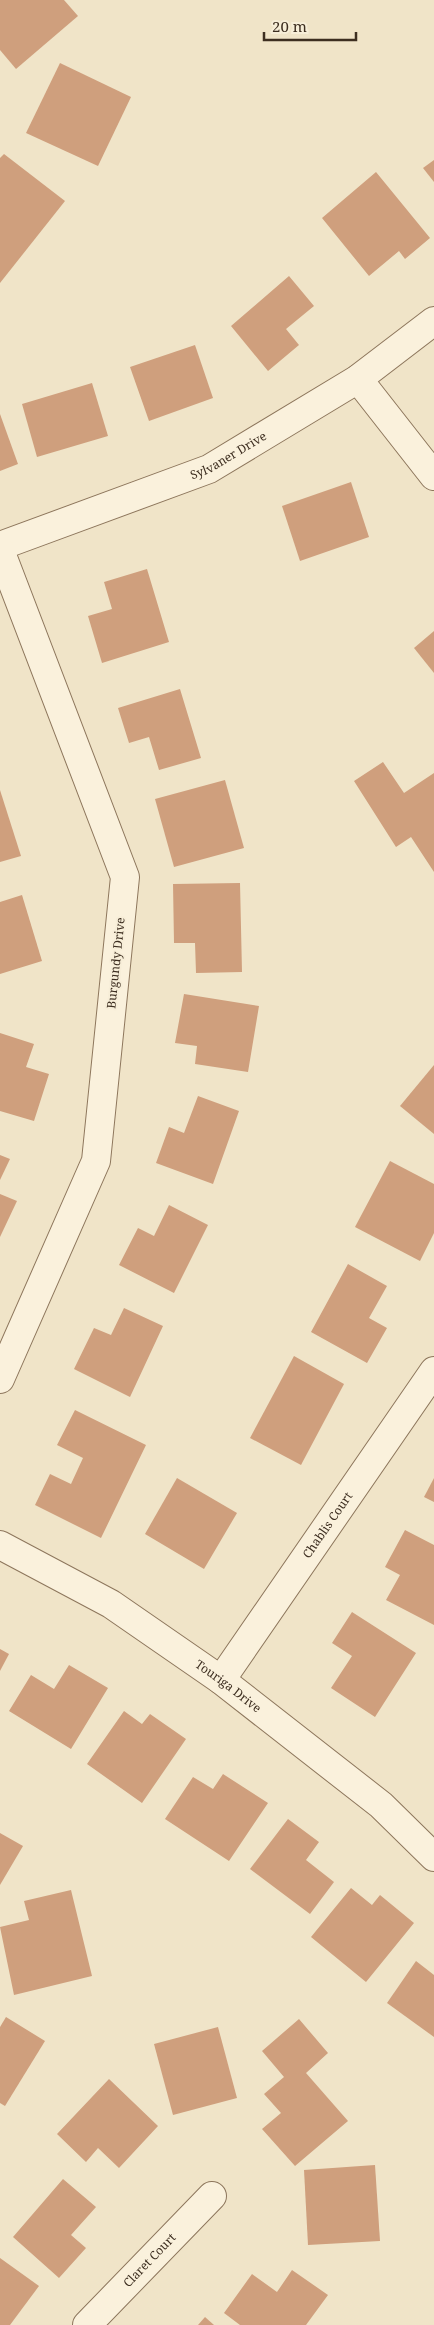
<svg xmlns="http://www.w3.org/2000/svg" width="434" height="2325" viewBox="0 0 434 2325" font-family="'Noto Serif',serif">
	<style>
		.building { fill: #cf9f7d }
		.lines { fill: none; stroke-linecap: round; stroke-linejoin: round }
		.street-casing { stroke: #8d765c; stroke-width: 30 }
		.street { stroke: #faf1dc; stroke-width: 28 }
		.labels { text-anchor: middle; stroke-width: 4; stroke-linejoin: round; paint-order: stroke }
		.street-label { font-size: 12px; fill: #3d2e20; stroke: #f7eed8 }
	</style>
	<rect width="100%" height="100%" fill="#f0e4c8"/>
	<g class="building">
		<path d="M 0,0 L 64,0 L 78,16 L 16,69 L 0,50 Z"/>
		<path d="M 60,63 L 131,97 L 98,166 L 26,133 Z"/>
		<path d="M 4,154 L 65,201 L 0,283 L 0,158 Z"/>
		<path d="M 434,160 L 434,182 L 423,168 Z"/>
		<path d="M 376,172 L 430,238 L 405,259 L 399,251 L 369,276 L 322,218 Z"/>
		<path d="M 289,276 L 314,306 L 286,329 L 299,345 L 268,371 L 231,326 Z"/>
		<path d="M 195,345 L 213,398 L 149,421 L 130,367 Z"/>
		<path d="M 92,383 L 108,436 L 37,457 L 22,404 Z"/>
		<path d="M 0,414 L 18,464 L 0,471 Z"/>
		<path d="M 351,482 L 369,537 L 300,561 L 282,506 Z"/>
		<path d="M 147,569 L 169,642 L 102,663 L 88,616 L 112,609 L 104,582 Z"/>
		<path d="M 434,631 L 434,673 L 414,648 Z"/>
		<path d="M 180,689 L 201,758 L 159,770 L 149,737 L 129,743 L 118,708 Z"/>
		<path d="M 383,762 L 404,793 L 434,773 L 434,872 L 411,837 L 396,847 L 354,781 Z"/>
		<path d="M 225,780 L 244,848 L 174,867 L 155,799 Z"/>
		<path d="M 0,790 L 21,856 L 0,862 Z"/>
		<path d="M 240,883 L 242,972 L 196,973 L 195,943 L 174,943 L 173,884 Z"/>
		<path d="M 22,895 L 42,961 L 0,974 L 0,902 Z"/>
		<path d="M 184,994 L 259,1006 L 248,1072 L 195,1064 L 197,1046 L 175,1043 Z"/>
		<path d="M 0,1033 L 34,1044 L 26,1067 L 49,1074 L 34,1121 L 0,1111 Z"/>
		<path d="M 434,1065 L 434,1134 L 400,1106 Z"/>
		<path d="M 198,1096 L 239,1111 L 213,1184 L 156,1163 L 169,1127 L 184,1133 Z"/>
		<path d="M 0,1155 L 10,1159 L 0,1180 Z"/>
		<path d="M 390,1161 L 434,1184 L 434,1233 L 420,1261 L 355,1227 Z"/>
		<path d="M 0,1194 L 17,1201 L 0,1237 Z"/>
		<path d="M 169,1205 L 208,1225 L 174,1293 L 119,1265 L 138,1228 L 154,1236 Z"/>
		<path d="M 348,1264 L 387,1286 L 369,1318 L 387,1328 L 367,1363 L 311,1332 Z"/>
		<path d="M 124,1308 L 163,1326 L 130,1397 L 74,1369 L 94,1328 L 111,1335 Z"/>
		<path d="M 294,1356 L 344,1384 L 301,1465 L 250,1438 Z"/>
		<path d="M 75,1410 L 146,1445 L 101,1538 L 35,1505 L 50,1474 L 71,1484 L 83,1458 L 57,1445 Z"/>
		<path d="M 177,1478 L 237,1513 L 204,1569 L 145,1534 Z"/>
		<path d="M 434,1478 L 434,1502 L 424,1497 Z"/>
		<path d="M 405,1530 L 434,1545 L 434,1625 L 386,1600 L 400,1575 L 385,1567 Z"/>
		<path d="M 352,1612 L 416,1653 L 375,1717 L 331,1688 L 352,1656 L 332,1643 Z"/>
		<path d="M 0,1649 L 9,1654 L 0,1671 Z"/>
		<path d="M 69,1665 L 108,1688 L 71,1749 L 9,1711 L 31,1675 L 54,1689 Z"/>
		<path d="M 124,1711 L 142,1724 L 150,1714 L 186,1739 L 142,1803 L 87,1764 Z"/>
		<path d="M 223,1774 L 268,1803 L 229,1861 L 165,1819 L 193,1777 L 213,1789 Z"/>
		<path d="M 288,1819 L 319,1842 L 306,1860 L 334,1882 L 310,1914 L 250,1869 Z"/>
		<path d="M 0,1833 L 23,1846 L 0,1885 Z"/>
		<path d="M 351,1888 L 372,1905 L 380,1895 L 414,1923 L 366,1982 L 311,1937 Z"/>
		<path d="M 71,1890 L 92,1976 L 14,1995 L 0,1927 L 29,1920 L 24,1901 Z"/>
		<path d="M 416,1961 L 434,1975 L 434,2037 L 387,2003 Z"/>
		<path d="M 6,2017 L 45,2041 L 5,2106 L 0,2103 L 0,2027 Z"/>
		<path d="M 299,2019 L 328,2053 L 306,2073 L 348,2121 L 295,2166 L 262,2129 L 281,2113 L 264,2094 L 284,2077 L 262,2051 Z"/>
		<path d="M 218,2027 L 237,2098 L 173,2115 L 154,2044 Z"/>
		<path d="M 109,2079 L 158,2126 L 119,2168 L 98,2148 L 86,2162 L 57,2134 Z"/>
		<path d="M 375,2165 L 380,2241 L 308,2245 L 304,2170 Z"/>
		<path d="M 63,2179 L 96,2207 L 71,2235 L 86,2248 L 59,2278 L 13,2237 Z"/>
		<path d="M 0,2258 L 39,2286 L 10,2325 L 0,2325 Z"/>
		<path d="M 292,2270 L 328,2295 L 306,2325 L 240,2325 L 224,2313 L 252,2274 L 277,2292 Z"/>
		<path d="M 205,2317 L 214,2325 L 198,2325 Z"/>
	</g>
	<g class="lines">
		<defs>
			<g id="street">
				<path d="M 358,379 L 434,476"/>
				<path id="s1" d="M 0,546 L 209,469 L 358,379 L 434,321"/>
				<path d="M 0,550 L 125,877 L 96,1161 L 0,1379"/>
				<path id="s2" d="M 0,1545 L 111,1604 L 221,1680 L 381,1805 L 434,1857"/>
				<path id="s3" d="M 221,1680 L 434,1371"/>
				<path id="s4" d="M 87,2325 L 212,2196"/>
			</g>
		</defs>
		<use href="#street" class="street-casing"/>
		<use href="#street" class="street"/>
	</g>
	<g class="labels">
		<g class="street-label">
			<text dy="4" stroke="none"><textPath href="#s1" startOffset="246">Sylvaner Drive</textPath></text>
			<text transform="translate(116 963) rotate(-84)" y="4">Burgundy Drive</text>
			<text dy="4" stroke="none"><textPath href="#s3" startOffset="188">Chablis Court</textPath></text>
			<text dy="4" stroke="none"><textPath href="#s2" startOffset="269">Touriga Drive</textPath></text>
			<text dy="4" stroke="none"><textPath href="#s4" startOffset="90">Claret Court</textPath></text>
		</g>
	</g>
	<path d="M264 32v8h92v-8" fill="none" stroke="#3d2e20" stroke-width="2.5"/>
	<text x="272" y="32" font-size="15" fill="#3d2e20" stroke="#f7eed8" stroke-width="4" paint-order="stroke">20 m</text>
</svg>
